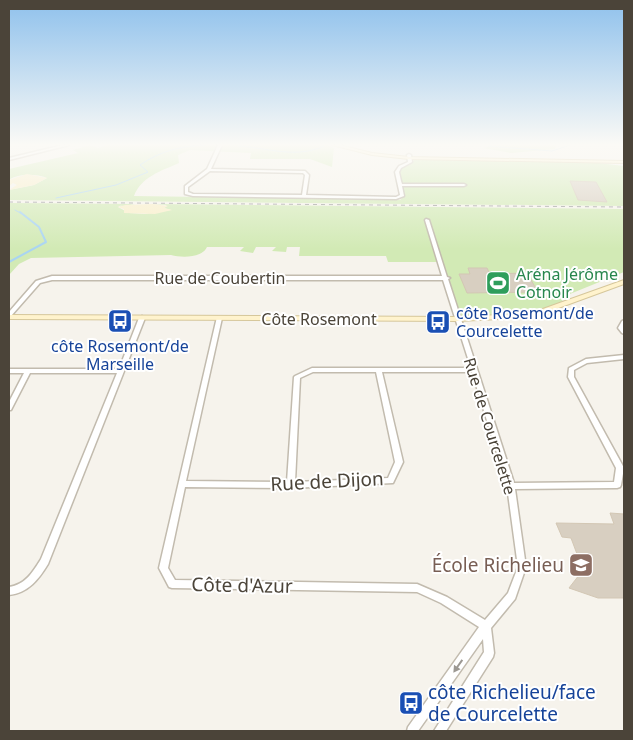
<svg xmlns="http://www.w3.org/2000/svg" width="633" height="740" viewBox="0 0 633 740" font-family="'Noto Sans',sans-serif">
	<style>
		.green { fill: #d2eab5 }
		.sand { fill: #f9efc9 }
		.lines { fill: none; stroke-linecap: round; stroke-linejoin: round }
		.stream-far1 { stroke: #a9d4f2; stroke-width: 1 }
		.stream { stroke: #a9d4f2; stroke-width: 2 }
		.building { fill: #d8cfc1; stroke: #d3c7b4 }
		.street-casing { stroke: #c2bbae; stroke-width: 3 }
		.secondary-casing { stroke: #d6c79b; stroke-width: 2 }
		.street { fill: #fff; fill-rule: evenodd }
		.secondary { fill: #fff3cd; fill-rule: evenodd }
		.rail { stroke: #9a9a9a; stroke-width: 1; stroke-dasharray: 4 4; stroke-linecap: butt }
		.oneway { fill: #9c9892 }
		.labels { text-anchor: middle; stroke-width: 4; stroke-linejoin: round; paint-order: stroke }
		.leisure-label { font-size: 16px; fill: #27864d; stroke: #fff; text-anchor: start }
		.street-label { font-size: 16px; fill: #4b4439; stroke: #fff }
		.transit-label { font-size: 16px; fill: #164399; stroke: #fff; text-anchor: start }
		.near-street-label { font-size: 19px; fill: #4b4439; stroke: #fff }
		.near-education-label { font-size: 19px; fill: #785e54; stroke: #fff; text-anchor: end }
		.near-transit-label { font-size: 19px; fill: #164399; stroke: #fff; text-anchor: start }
	</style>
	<rect width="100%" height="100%" fill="#f6f3ec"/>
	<g class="green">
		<path d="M 90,145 L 98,148 L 107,145 L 327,145 L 334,148 L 332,167 L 310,159 L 250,159 L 251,153 L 190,150 L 178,155 L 179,163 C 161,171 141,177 134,196 L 400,200 L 405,196 L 399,172 L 402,168 L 417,158 L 598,163 L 624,166 L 624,206 L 9,200 L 9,190 L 34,185 L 47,178 C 36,174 19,173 9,180 L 9,169 L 78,153 L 73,150 Z"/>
		<path d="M 490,145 L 556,145 L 555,149 L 511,153 L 483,148 L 488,147 Z"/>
		<path d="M 9,203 L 135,204 L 125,206 L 140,206 L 133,208 L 120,207 L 122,205 L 118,207 L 129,213 L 145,214 L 171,210 L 164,208 L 167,206 L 165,205 L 153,204 L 624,209 L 624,272 L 565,296 L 560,304 C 526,316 491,317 455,319 L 437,262 L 388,262 L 386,256 L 299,256 L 300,247 L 287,247 L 286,252 L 272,251 L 276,247 L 256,247 L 253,253 L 240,251 L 244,247 L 207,247 C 202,258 182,258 171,255 L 31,258 L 19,264 L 9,275 Z"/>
	</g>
	<g class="sand">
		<path d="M 27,174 L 47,178 L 34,185 L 9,190 L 17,185 L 13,183 L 9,186 L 9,180 Z"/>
		<path d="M 153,204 L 168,206 L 164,208 L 172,210 L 155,214 L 124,213 L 124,209 L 118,207 L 125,205 Z"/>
	</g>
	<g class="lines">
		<g class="stream-far1">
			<path d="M 239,146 C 269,148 295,159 324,146"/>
			<path d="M 488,146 L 552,151 L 570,145"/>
			<path d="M 56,198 L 116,185 L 148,172 L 140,165 C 160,151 181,146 205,145"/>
			<path d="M 15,210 L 22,214"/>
		</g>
		<path class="stream" d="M 9,262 L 46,242 L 39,227 L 20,212"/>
	</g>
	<g class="building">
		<path d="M 570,181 L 596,182 L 607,202 L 578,200 Z"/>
		<path d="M 468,268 L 487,268 L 490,274 L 527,273 L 538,292 L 467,293 L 459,274 L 470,274 Z"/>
		<path d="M 610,513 L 624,514 L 624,598 L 598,598 L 569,588 L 583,570 L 571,538 L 562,537 L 556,523 L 614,524 Z"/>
	</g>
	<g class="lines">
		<defs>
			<g id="street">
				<path d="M 63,145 L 69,145 L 9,160 L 9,158 Z"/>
				<path d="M 218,145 L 222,145 L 211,169 L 305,171 L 309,175 L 306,195 L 396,197 L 400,195 L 395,172 L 399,166 L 408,162 L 407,155 L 409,154 L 411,155 L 412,162 L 401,168 L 399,172 L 401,181 L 402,184 L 464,184 L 466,185 L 464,186 L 402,186 L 404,196 L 396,199 L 193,196 L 185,194 L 185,186 L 207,169 ZM 210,171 L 303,173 L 305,175 L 302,195 L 193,194 L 188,192 L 188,187 Z"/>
				<path d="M 426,219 L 429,220 L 447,277 L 450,278 L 448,279 L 514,483 L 614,482 L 616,468 L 568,377 L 569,368 L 586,359 L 624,355 L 624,359 L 587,363 L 574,370 L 574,377 L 624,468 L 621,485 L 620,487 L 617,488 L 515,489 L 526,567 L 515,599 L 491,628 L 494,653 L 493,657 L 446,731 L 434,731 L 484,652 L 483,639 L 418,731 L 407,731 L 408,727 L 479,627 L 441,603 L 417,592 L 172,588 L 169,587 L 159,568 L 217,317 L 221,317 L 222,318 L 186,481 L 287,482 L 294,377 L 295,376 L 312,368 L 471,368 L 443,280 L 52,280 L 40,283 L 11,316 L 9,317 L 9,312 L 36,281 L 52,276 L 442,276 L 425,220 ZM 313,372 L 376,372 L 395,462 L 388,478 L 295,482 L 300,378 ZM 382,372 L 472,372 L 507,486 L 518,567 L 508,593 L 485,620 L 447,597 L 417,584 L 175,580 L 168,568 L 185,487 L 291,488 L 393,483 L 403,462 Z"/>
				<path d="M 142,316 L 145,318 L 48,564 C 39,579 28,593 9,595 L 9,587 C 25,585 33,572 41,559 L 117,373 L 30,373 L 12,408 L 11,410 L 9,410 L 9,402 L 24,373 L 9,373 L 9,369 L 119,369 L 139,318 Z"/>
				<path d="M 624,320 L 624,334 L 622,333 L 618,328 L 622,321 Z"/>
			</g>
			<g id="secondary">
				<path d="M 332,145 L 340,145 L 372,153 L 409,157 L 624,161 L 624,163 L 409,159 L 372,155 Z"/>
				<path d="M 624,280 L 624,284 L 542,314 L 523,318 L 458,321 L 9,319 L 9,315 L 458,317 L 523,314 L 540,310 Z"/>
			</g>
		</defs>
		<use href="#street" class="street-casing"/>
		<use href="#secondary" class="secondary-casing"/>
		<use href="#street" class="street"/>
		<use href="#secondary" class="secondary"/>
		<path class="rail" d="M 9,202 L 624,207"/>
	</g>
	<defs><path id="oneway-solid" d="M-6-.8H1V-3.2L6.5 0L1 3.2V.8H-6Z" transform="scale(1.25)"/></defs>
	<use class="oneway" href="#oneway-solid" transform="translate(458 666) rotate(125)"/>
	<linearGradient id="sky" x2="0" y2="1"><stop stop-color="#8fc1ec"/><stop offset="0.58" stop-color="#fbfaf6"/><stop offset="1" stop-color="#fbfaf6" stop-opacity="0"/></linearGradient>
	<rect width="633" height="249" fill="url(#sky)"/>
	<defs>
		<symbol id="stadium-square" viewBox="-11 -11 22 22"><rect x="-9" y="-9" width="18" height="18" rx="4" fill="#2e9e5b" stroke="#fff"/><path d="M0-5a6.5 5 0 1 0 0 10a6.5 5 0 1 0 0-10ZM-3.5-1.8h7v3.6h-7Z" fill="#fff"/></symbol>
		<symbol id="bus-square" viewBox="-11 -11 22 22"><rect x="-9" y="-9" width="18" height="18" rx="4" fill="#1a4fb4" stroke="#fff"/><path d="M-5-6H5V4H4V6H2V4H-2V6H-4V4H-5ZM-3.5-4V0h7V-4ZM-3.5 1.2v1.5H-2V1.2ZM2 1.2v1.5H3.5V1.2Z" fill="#fff"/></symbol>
		<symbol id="school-square" viewBox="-11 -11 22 22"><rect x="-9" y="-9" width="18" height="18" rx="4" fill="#8d6e63" stroke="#fff"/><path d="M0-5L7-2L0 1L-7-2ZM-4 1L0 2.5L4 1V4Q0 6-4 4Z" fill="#fff"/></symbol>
	</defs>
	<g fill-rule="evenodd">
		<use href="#stadium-square" x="484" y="269" width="28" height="28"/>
		<use href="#bus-square" x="106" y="307" width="28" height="28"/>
		<use href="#bus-square" x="424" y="308" width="28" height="28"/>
		<use href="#school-square" x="567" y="551" width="28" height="28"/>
		<use href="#bus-square" x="397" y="689" width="28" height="28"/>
	</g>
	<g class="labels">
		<g class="leisure-label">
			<text x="516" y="280">Aréna Jérôme<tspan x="516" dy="18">Cotnoir</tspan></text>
		</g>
		<g class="street-label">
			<text x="220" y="284">Rue de Coubertin</text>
			<text x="319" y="325">Côte Rosemont</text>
			<text transform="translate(490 426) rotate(73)" y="6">Rue de Courcelette</text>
		</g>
		<g class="transit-label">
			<text x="456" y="319">côte Rosemont/de<tspan x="456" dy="18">Courcelette</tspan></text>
			<text x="120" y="352" text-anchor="middle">côte Rosemont/de<tspan x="120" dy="18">Marseille</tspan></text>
		</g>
		<g class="near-street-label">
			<text transform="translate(327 481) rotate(-3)" y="7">Rue de Dijon</text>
			<text transform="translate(242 585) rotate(1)" y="7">Côte d'Azur</text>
		</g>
		<g class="near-education-label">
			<text x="564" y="572">École Richelieu</text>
		</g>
		<g class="near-transit-label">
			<text x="428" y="699">côte Richelieu/face<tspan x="428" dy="22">de Courcelette</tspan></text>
		</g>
	</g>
	<rect width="633" height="740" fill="none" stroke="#4b4439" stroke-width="20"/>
</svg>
